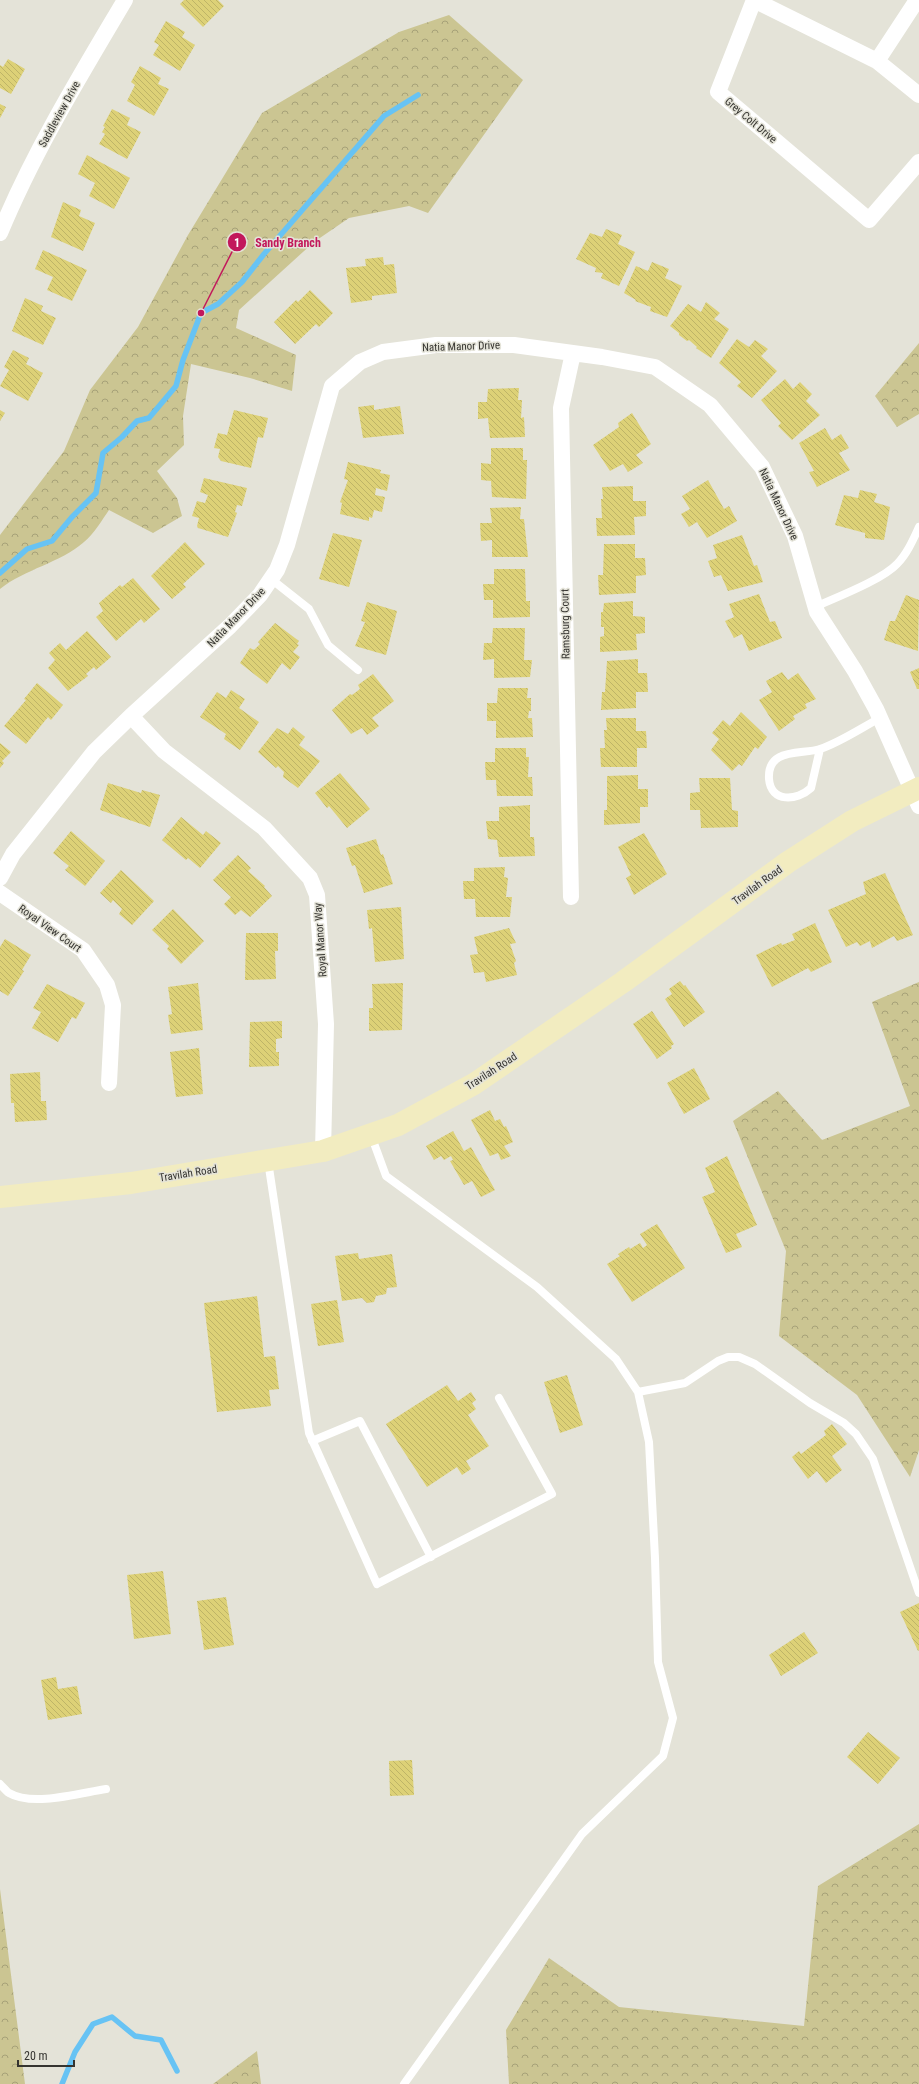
<svg xmlns="http://www.w3.org/2000/svg" width="919" height="2084" viewBox="0 0 919 2084" font-family="'Roboto Condensed',sans-serif">
<defs>
<pattern id="forest-crowns" width="20" height="18" patternUnits="userSpaceOnUse"><rect width="20" height="18" fill="#cbc592"/><path d="M2 6a3 3 0 1 1 6 0M12 15a3 3 0 1 1 6 0" fill="none" stroke="#a6a178"/></pattern>
<pattern id="building-back-hatch" width="6" height="6" patternUnits="userSpaceOnUse"><rect width="6" height="6" fill="#ddd177"/><path d="M-1 5l2 2M0 0l6 6M5-1l2 2" fill="none" stroke="#beb467"/></pattern>
</defs>
<rect width="100%" height="100%" fill="#e4e3d8"/>
<!-- forest -->
<path fill="url(#forest-crowns)" d="M 449,15 L 523,80 L 428,213 L 409,206 L 349,218 L 314,242 L 239,310 L 236,328 L 296,355 L 292,391 L 250,378 L 191,364 L 183,416 L 184,445 L 157,471 L 177,498 L 182,516 L 153,533 L 109,510 C 102,520 94,534 84,542 C 60,563 25,569 0,589 L 0,535 L 64,451 L 90,390 L 138,327 L 188,235 L 262,113 L 399,32 Z
M 919,343 L 919,414 L 897,427 L 875,396 Z
M 919,982 L 919,1450 L 910,1477 L 857,1395 L 779,1336 L 786,1251 L 733,1121 L 778,1091 L 822,1140 L 910,1106 L 872,1002 Z
M 919,1824 L 919,2084 L 509,2084 L 506,2030 L 549,1958 L 619,2007 L 804,2026 L 818,1886 Z
M 0,1889 L 25,2084 L 0,2084 Z
M 257,2051 L 261,2084 L 213,2084 Z"/>
<g fill="none" stroke-linecap="round" stroke-linejoin="round">
<!-- stream -->
<path stroke="#67c3f4" stroke-width="5.5" d="M 0,573 L 27,549 L 52,541 L 72,517 L 96,493 L 103,453 L 122,437 L 137,421 L 149,418 L 176,386 L 183,360 L 201,313 L 218,304 L 242,282 L 264,254 L 384,116 L 418,95
M 62,2084 L 75,2052 L 93,2024 L 112,2017 L 135,2036 L 161,2040 L 177,2071"/>
</g>
<!-- building -->
<path fill="url(#building-back-hatch)" d="M 184,0 L 218,0 L 224,6 L 203,27 L 180,4 Z
M 166,21 L 185,32 L 182,37 L 195,45 L 180,71 L 153,55 L 159,45 L 154,42 Z
M 8,59 L 25,69 L 11,94 L 0,88 L 0,65 L 3,67 Z
M 140,66 L 161,78 L 158,84 L 169,89 L 154,116 L 127,101 L 135,85 L 131,82 Z
M 0,104 L 6,107 L 0,118 Z
M 112,109 L 130,118 L 127,125 L 141,132 L 127,159 L 99,144 L 105,134 L 102,132 L 105,127 L 103,126 Z
M 87,155 L 130,178 L 114,209 L 89,196 L 95,183 L 78,174 Z
M 63,202 L 81,210 L 79,216 L 95,223 L 83,251 L 51,237 Z
M 606,229 L 622,235 L 618,244 L 635,252 L 619,286 L 601,278 L 603,273 L 595,272 L 596,268 L 576,259 L 590,233 L 602,237 Z
M 43,250 L 87,270 L 72,301 L 47,290 L 53,277 L 35,269 Z
M 383,257 L 384,265 L 394,264 L 397,293 L 372,296 L 372,300 L 351,303 L 346,268 L 366,266 L 365,259 Z
M 652,262 L 669,269 L 665,278 L 682,286 L 667,317 L 650,311 L 651,307 L 635,301 L 636,300 L 624,293 L 636,266 L 648,271 Z
M 310,290 L 333,313 L 319,327 L 316,324 L 295,344 L 274,322 L 296,300 L 298,302 Z
M 25,298 L 43,306 L 41,311 L 56,318 L 43,345 L 12,331 Z
M 706,302 L 720,313 L 714,319 L 729,329 L 711,358 L 696,348 L 697,347 L 689,340 L 687,341 L 679,335 L 679,333 L 670,326 L 688,304 L 701,312 Z
M 737,339 L 749,347 L 755,340 L 768,349 L 761,356 L 777,371 L 752,398 L 737,386 L 741,382 L 719,363 Z
M 13,350 L 29,358 L 26,364 L 43,373 L 28,401 L 0,386 L 9,370 L 4,367 Z
M 785,379 L 793,389 L 800,382 L 812,394 L 806,401 L 820,415 L 792,440 L 778,426 L 781,423 L 761,400 Z
M 519,388 L 518,400 L 522,400 L 521,418 L 524,417 L 525,437 L 490,438 L 488,418 L 478,419 L 478,402 L 487,402 L 488,389 Z
M 374,405 L 374,410 L 400,406 L 404,434 L 363,438 L 358,407 Z
M 0,410 L 5,413 L 0,421 Z
M 234,410 L 268,418 L 263,438 L 258,437 L 251,468 L 221,461 L 218,457 L 220,449 L 214,448 L 218,433 L 227,435 Z
M 632,413 L 651,444 L 636,455 L 643,463 L 628,472 L 623,464 L 610,471 L 593,445 L 619,427 L 618,423 Z
M 825,428 L 832,440 L 841,434 L 849,448 L 839,453 L 850,470 L 817,487 L 809,472 L 814,471 L 799,443 Z
M 491,448 L 523,448 L 523,460 L 527,460 L 526,499 L 492,497 L 491,481 L 481,480 L 481,463 L 491,464 Z
M 348,462 L 381,470 L 380,473 L 390,475 L 387,491 L 376,488 L 375,495 L 385,497 L 382,512 L 374,510 L 372,518 L 369,517 L 369,521 L 340,514 L 342,503 L 340,502 L 348,480 L 344,479 Z
M 204,478 L 247,488 L 242,506 L 237,505 L 235,512 L 237,513 L 228,537 L 198,528 L 197,526 L 199,518 L 192,516 L 197,501 L 205,503 L 208,495 L 200,492 Z
M 708,480 L 724,509 L 729,506 L 737,521 L 707,538 L 697,522 L 689,527 L 681,514 L 690,509 L 682,496 Z
M 633,486 L 633,501 L 646,501 L 646,516 L 634,517 L 635,535 L 597,536 L 596,518 L 602,518 L 601,499 L 603,499 L 602,487 Z
M 860,490 L 877,494 L 874,502 L 890,507 L 884,540 L 865,538 L 865,533 L 835,525 L 844,495 L 858,498 Z
M 521,507 L 520,519 L 524,519 L 528,557 L 492,557 L 492,540 L 481,541 L 480,523 L 492,523 L 490,508 Z
M 333,533 L 362,540 L 349,587 L 319,579 Z
M 742,535 L 754,566 L 757,565 L 763,582 L 728,591 L 721,575 L 714,577 L 708,561 L 717,558 L 713,545 Z
M 185,542 L 205,564 L 183,584 L 186,587 L 172,599 L 151,576 Z
M 604,544 L 635,544 L 635,558 L 645,558 L 646,575 L 636,576 L 636,593 L 599,595 L 598,575 L 603,575 Z
M 494,569 L 525,569 L 526,601 L 530,601 L 530,617 L 493,618 L 493,600 L 484,600 L 483,584 L 494,584 Z
M 133,578 L 160,609 L 144,623 L 141,619 L 116,641 L 96,617 L 103,611 L 99,603 L 120,585 L 122,587 Z
M 759,594 L 770,622 L 775,621 L 782,638 L 749,651 L 742,634 L 734,638 L 725,621 L 734,617 L 729,604 Z
M 906,595 L 919,600 L 918,651 L 884,640 L 890,621 L 895,621 Z
M 633,601 L 633,616 L 645,617 L 645,633 L 636,634 L 637,650 L 600,652 L 600,637 L 604,636 L 604,627 L 601,627 L 601,612 L 603,612 L 604,603 Z
M 367,602 L 397,611 L 386,655 L 355,646 L 365,622 L 361,621 Z
M 275,623 L 299,641 L 297,644 L 299,645 L 293,652 L 300,657 L 290,670 L 282,663 L 267,684 L 240,663 L 250,648 L 254,650 L 260,644 L 258,642 Z
M 493,628 L 525,628 L 524,660 L 532,660 L 530,677 L 494,678 L 494,659 L 483,660 L 484,643 L 492,643 Z
M 87,631 L 111,657 L 96,670 L 94,667 L 86,674 L 88,676 L 68,691 L 48,668 L 55,660 L 49,653 L 60,643 L 66,650 Z
M 638,659 L 638,673 L 647,673 L 648,692 L 636,692 L 636,708 L 601,710 L 602,692 L 605,692 L 607,661 Z
M 919,668 L 919,689 L 917,689 L 910,672 Z
M 782,672 L 788,680 L 798,673 L 816,699 L 805,704 L 807,708 L 793,716 L 795,719 L 779,731 L 759,700 L 772,692 L 766,681 Z
M 373,674 L 394,701 L 372,718 L 379,726 L 367,735 L 362,728 L 351,734 L 332,710 L 350,694 L 352,695 L 360,689 L 358,685 Z
M 37,683 L 63,705 L 51,720 L 48,717 L 26,744 L 4,726 L 26,700 L 24,699 Z
M 498,688 L 528,688 L 527,698 L 531,698 L 531,711 L 529,711 L 528,718 L 532,718 L 533,737 L 496,738 L 496,721 L 487,721 L 487,703 L 497,703 Z
M 231,690 L 245,699 L 239,708 L 259,722 L 240,750 L 224,739 L 226,734 L 200,717 L 217,692 L 226,698 Z
M 741,712 L 767,737 L 758,749 L 755,747 L 742,766 L 739,764 L 732,771 L 711,750 L 719,739 L 712,733 L 723,720 L 730,726 Z
M 606,718 L 636,718 L 636,731 L 646,731 L 647,748 L 637,748 L 637,767 L 601,767 L 600,748 L 605,748 L 604,730 L 607,730 Z
M 293,727 L 305,737 L 299,745 L 320,761 L 298,788 L 283,777 L 284,772 L 278,766 L 276,768 L 258,752 L 277,728 L 288,734 Z
M 0,743 L 11,752 L 2,761 L 4,763 L 0,768 Z
M 495,748 L 526,748 L 526,757 L 529,757 L 528,777 L 532,777 L 533,796 L 497,796 L 496,780 L 486,780 L 485,762 L 495,762 Z
M 340,773 L 370,809 L 347,828 L 329,806 L 327,808 L 315,793 Z
M 638,775 L 638,789 L 648,789 L 648,807 L 640,807 L 640,823 L 604,825 L 604,810 L 607,810 L 607,776 Z
M 699,778 L 730,778 L 732,810 L 738,811 L 738,827 L 701,828 L 700,810 L 690,810 L 690,793 L 700,792 Z
M 108,783 L 141,793 L 142,790 L 160,795 L 150,827 L 100,810 Z
M 530,805 L 530,837 L 534,837 L 535,856 L 499,857 L 497,840 L 488,839 L 486,821 L 499,821 L 499,807 Z
M 181,817 L 203,835 L 206,831 L 221,843 L 200,868 L 188,858 L 186,860 L 162,840 Z
M 71,831 L 105,861 L 85,886 L 65,870 L 69,866 L 53,853 Z
M 644,833 L 667,874 L 634,895 L 626,878 L 631,875 L 618,847 Z
M 376,839 L 381,855 L 383,854 L 393,884 L 364,893 L 355,865 L 352,866 L 346,848 Z
M 238,855 L 251,868 L 248,871 L 265,886 L 264,887 L 272,896 L 250,917 L 241,910 L 235,915 L 224,904 L 231,897 L 213,880 Z
M 505,867 L 504,877 L 508,878 L 506,897 L 512,897 L 510,917 L 476,917 L 475,899 L 464,899 L 463,881 L 474,881 L 474,868 Z
M 121,870 L 154,901 L 132,925 L 119,914 L 122,909 L 113,900 L 111,903 L 100,893 Z
M 885,873 L 913,935 L 897,941 L 894,936 L 872,948 L 870,941 L 860,946 L 857,942 L 846,947 L 828,910 L 866,894 L 863,882 Z
M 401,907 L 404,959 L 375,962 L 372,928 L 369,929 L 367,910 Z
M 173,909 L 204,941 L 181,964 L 167,949 L 169,946 L 152,930 Z
M 815,923 L 832,962 L 811,972 L 808,968 L 772,987 L 756,955 L 781,943 L 782,945 L 795,940 L 792,934 Z
M 509,928 L 516,943 L 510,944 L 516,961 L 514,963 L 517,975 L 486,982 L 484,972 L 474,973 L 470,955 L 478,954 L 474,937 Z
M 246,933 L 278,933 L 278,951 L 275,951 L 276,979 L 245,980 Z
M 5,939 L 31,955 L 22,970 L 24,971 L 8,996 L 0,991 L 0,947 Z
M 680,981 L 684,986 L 685,985 L 705,1012 L 684,1027 L 665,999 L 672,994 L 669,989 Z
M 198,983 L 203,1030 L 171,1034 L 168,1015 L 172,1014 L 168,987 Z
M 403,983 L 402,1030 L 369,1031 L 369,1008 L 373,1008 L 372,984 Z
M 47,984 L 85,1003 L 76,1019 L 72,1017 L 58,1042 L 32,1028 L 41,1012 L 33,1008 Z
M 652,1011 L 674,1044 L 671,1046 L 672,1048 L 657,1059 L 633,1024 Z
M 282,1021 L 282,1038 L 276,1039 L 276,1052 L 279,1052 L 279,1066 L 249,1067 L 250,1022 Z
M 199,1048 L 203,1094 L 176,1097 L 170,1052 Z
M 694,1068 L 710,1099 L 684,1114 L 667,1083 Z
M 40,1072 L 41,1101 L 46,1101 L 47,1120 L 15,1122 L 14,1103 L 11,1103 L 10,1074 Z
M 490,1110 L 495,1121 L 500,1119 L 504,1127 L 506,1126 L 513,1142 L 504,1146 L 511,1156 L 501,1160 L 498,1153 L 490,1156 L 471,1120 Z
M 453,1131 L 464,1151 L 471,1147 L 495,1190 L 481,1197 L 472,1181 L 464,1185 L 450,1161 L 453,1160 L 451,1156 L 444,1160 L 441,1156 L 434,1160 L 426,1146 Z
M 727,1156 L 757,1225 L 736,1234 L 742,1247 L 726,1253 L 702,1197 L 715,1192 L 705,1168 Z
M 657,1224 L 685,1268 L 632,1302 L 607,1264 L 620,1256 L 618,1254 L 629,1247 L 630,1249 L 640,1243 L 643,1248 L 647,1245 L 640,1234 Z
M 358,1253 L 359,1259 L 392,1254 L 397,1287 L 387,1288 L 386,1294 L 376,1296 L 374,1302 L 367,1303 L 362,1298 L 342,1301 L 335,1256 Z
M 257,1296 L 264,1357 L 275,1356 L 279,1389 L 269,1390 L 271,1406 L 217,1412 L 204,1303 Z
M 337,1300 L 344,1342 L 318,1346 L 311,1304 Z
M 567,1375 L 583,1425 L 560,1433 L 544,1382 Z
M 447,1385 L 458,1401 L 471,1392 L 476,1400 L 472,1403 L 476,1409 L 468,1415 L 489,1446 L 466,1461 L 471,1469 L 462,1475 L 457,1467 L 427,1487 L 386,1424 Z
M 832,1424 L 847,1444 L 832,1456 L 842,1470 L 826,1483 L 817,1471 L 808,1479 L 792,1457 L 799,1451 L 801,1454 L 826,1435 L 824,1431 Z
M 163,1571 L 171,1634 L 134,1639 L 127,1575 Z
M 226,1597 L 234,1645 L 204,1650 L 197,1601 Z
M 919,1603 L 919,1650 L 918,1651 L 900,1612 Z
M 804,1632 L 818,1653 L 781,1676 L 769,1655 Z
M 56,1677 L 58,1689 L 77,1686 L 82,1714 L 48,1720 L 41,1680 Z
M 868,1732 L 900,1758 L 878,1784 L 847,1757 Z
M 412,1760 L 414,1795 L 390,1796 L 389,1761 Z"/>
<g fill="none" stroke-linecap="round" stroke-linejoin="round">
<!-- service -->
<path stroke="#fff" stroke-width="8" d="M 271,579 L 309,609 L 328,645 L 358,670
M 815,607 C 837,597 882,580 897,564 C 907,554 913,540 919,527
M 820,749 L 811,788 C 797,801 771,803 769,779 C 767,747 802,755 820,749 C 839,743 863,727 880,718
M 371,1135 L 386,1176 L 537,1287 L 616,1359 L 638,1392 L 649,1442 L 655,1558 L 658,1662 L 673,1718 L 663,1756 L 582,1834 L 404,2084
M 268,1161 L 309,1433 L 377,1584 L 552,1494 L 499,1398
M 638,1392 L 685,1383 L 718,1361 L 728,1357 L 739,1357 L 755,1364 L 810,1403 L 844,1423 L 856,1434 L 873,1459 L 919,1593
M 312,1441 L 360,1421 L 431,1557
M 0,1784 C 3,1787 6,1791 9,1793 C 33,1807 80,1793 106,1789"/>
<!-- minor -->
<path stroke="#fff" stroke-width="16" d="M 877,61 L 917,0
M 919,95 L 877,61 L 754,0 L 718,92 L 869,220 L 919,162
M 0,233 C 34,151 80,76 125,0
M 131,716 L 164,751 L 264,828 L 310,878 L 317,895 L 326,1024 L 323,1151
M 0,878 L 13,854 L 94,752 L 131,716 L 230,626 L 260,595 L 277,570 L 287,545 L 332,386 L 360,362 L 383,352 L 436,345 L 514,345 L 602,357 L 655,367 L 710,405 L 762,467 L 795,536 L 817,612 L 855,671 L 876,709 L 919,806
M 0,893 L 83,950 L 107,985 L 113,1005 L 109,1083
M 571,897 L 561,408 L 573,353"/>
<!-- secondary -->
<path stroke="#f2ecc0" stroke-width="22" d="M 0,1197 L 131,1183 L 323,1151 L 398,1125 L 474,1084 L 623,982 L 788,862 L 852,821 L 919,788"/>
</g>
<g text-anchor="middle" stroke-width="3" stroke-linejoin="round" paint-order="stroke">
<!-- street labels -->
<g font-size="11" fill="#353430" stroke="#e4e3d8">
<text transform="translate(59 114) rotate(-61)" y="4">Saddleview Drive</text>
<text transform="translate(751 120) rotate(40)" y="4">Grey Colt Drive</text>
<text transform="translate(461 346) rotate(-2)" y="4">Natia Manor Drive</text>
<text transform="translate(779 504) rotate(65)" y="4">Natia Manor Drive</text>
<text transform="translate(236 617) rotate(-46)" y="4">Natia Manor Drive</text>
<text transform="translate(565 624) rotate(-91)" y="4">Ramsburg Court</text>
<text transform="translate(757 885) rotate(-36)" y="4">Travilah Road</text>
<text transform="translate(50 928) rotate(35)" y="4">Royal View Court</text>
<text transform="translate(320 940) rotate(-94)" y="4">Royal Manor Way</text>
<text transform="translate(491 1071) rotate(-33)" y="4">Travilah Road</text>
<text transform="translate(188 1173) rotate(-9)" y="4">Travilah Road</text>
</g>
</g>
<!-- callouts -->
<path fill="none" stroke="#c2185b" stroke-width="1.5" d="M201 313L237 242"/>
<g fill="#c2185b" stroke="#e4e3d8" stroke-width="1.5">
<circle cx="201" cy="313" r="4"/>
<circle cx="237" cy="242" r="10"/>
</g>
<g font-size="12" text-anchor="middle" font-weight="bold" fill="#fff">
<text x="237" y="247">1</text>
</g>
<g font-size="12" text-anchor="middle" font-weight="bold" fill="#c2185b" stroke="#e4e3d8" stroke-width="3" stroke-linejoin="round" paint-order="stroke">
<text x="288" y="247">Sandy Branch</text>
</g>
<!-- scale -->
<path d="M18 2060v6h56v-6" fill="none" stroke="#353430" stroke-width="2"/>
<text x="24" y="2060" font-size="12" fill="#353430" stroke="#e4e3d8" stroke-width="3" paint-order="stroke">20 m</text>
</svg>
